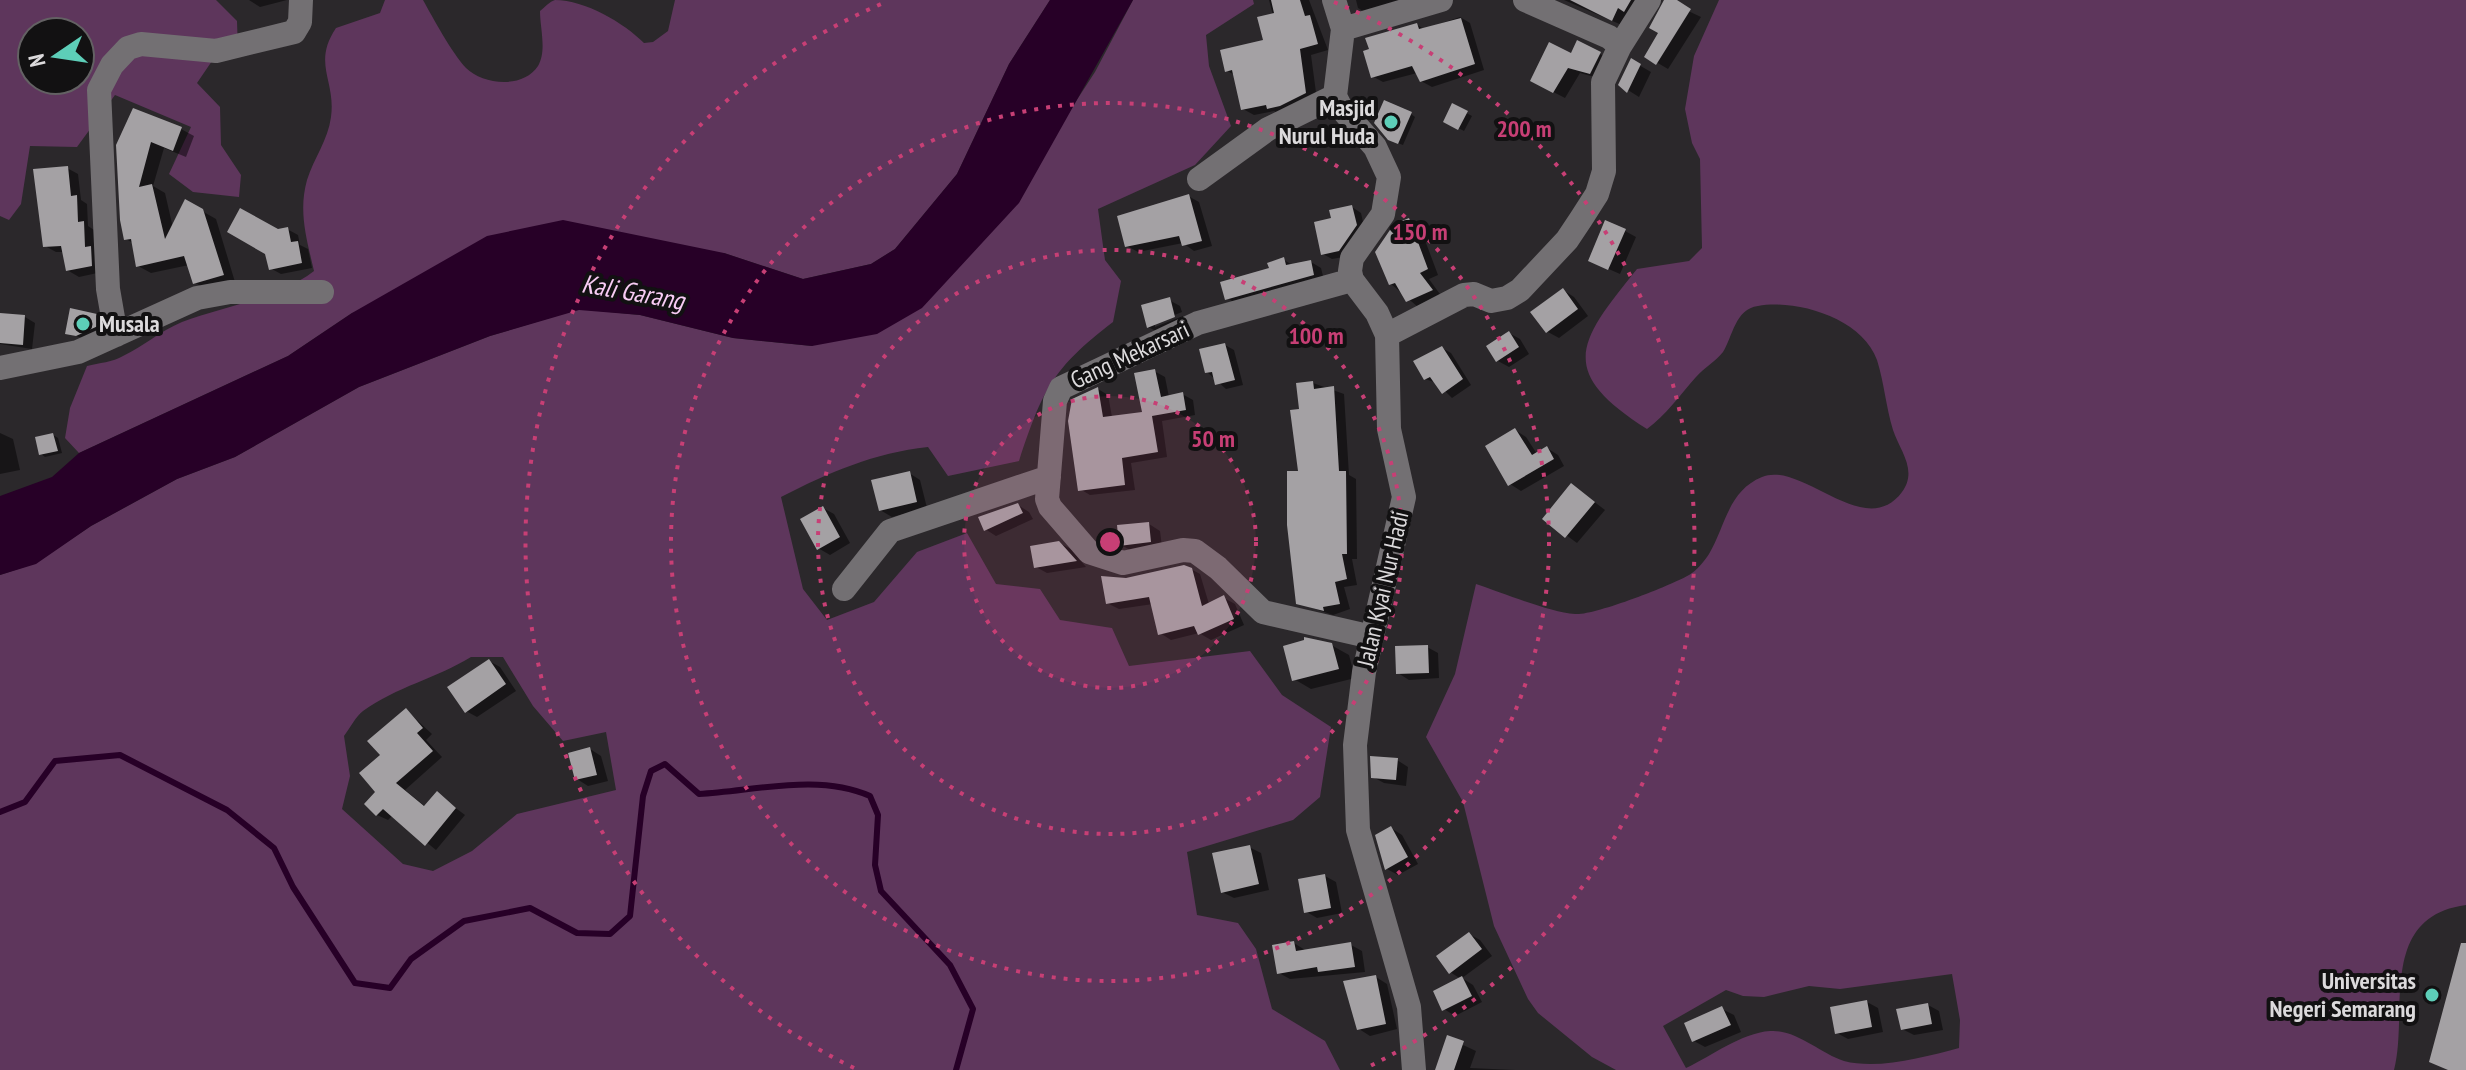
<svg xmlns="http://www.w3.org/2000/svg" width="2466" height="1070" viewBox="0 0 2466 1070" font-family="'PT Sans Narrow',sans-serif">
<rect width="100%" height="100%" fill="#2b282b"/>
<!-- green -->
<path fill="#5e365c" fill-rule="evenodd" d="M 0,0 L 216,0 L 237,21 L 238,52 L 212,61 L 197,83 L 220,107 L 221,145 L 241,175 L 239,197 L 193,192 L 169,174 L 191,127 L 115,95 L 77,147 L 30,146 L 21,204 L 9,220 L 0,216 ZM 32,32 L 80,32 L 80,80 L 32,80 Z
M 385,0 L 423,0 C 433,18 452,53 466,68 C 483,85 523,89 538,66 C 547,51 540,28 540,11 C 544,8 550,1 555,0 C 585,0 624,23 644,43 L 653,42 L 668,31 L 675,0 L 1050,0 L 1009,64 L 957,174 L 895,249 L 871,264 L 803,279 L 724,253 L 352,313 L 288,356 L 79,453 L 65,438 L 70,408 L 87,366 C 99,363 113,362 123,356 C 144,346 160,331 182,322 C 226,305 276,300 314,271 C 307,240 298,212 307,180 C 314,158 328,140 331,117 C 336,80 312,64 336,28 L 380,13 Z
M 1133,0 L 1253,0 L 1254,4 L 1206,35 L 1209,66 L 1231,126 L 1195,165 L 1098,209 L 1105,260 L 1121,281 L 1113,322 C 1052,369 1043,389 1019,461 L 948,476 L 928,447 C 874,453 830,472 781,497 L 803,589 L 827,620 L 874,602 L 917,552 L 967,533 L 996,584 L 1040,589 L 1060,620 L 1112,628 L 1129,666 L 1250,651 L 1282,695 L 1331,727 L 1320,797 L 1293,820 L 1187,852 L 1197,915 L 1238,923 L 1256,949 L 1272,1009 L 1325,1041 L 1340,1070 L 0,1070 L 0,575 L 36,563 L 91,526 L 177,479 L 235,457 L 359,387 L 490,336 L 579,309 L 640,315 L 733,338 L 812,346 L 1054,135 L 1095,72 ZM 471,657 L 503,657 L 533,706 L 563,741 L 606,732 L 616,790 L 517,814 L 472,851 L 433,871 L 403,864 L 342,809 L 350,776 L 344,736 C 350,728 356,716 363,711 C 396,687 437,678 471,657 Z
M 1719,0 L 2466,0 L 2466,905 C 2377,917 2409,1013 2394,1070 L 1616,1070 L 1592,1057 L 1538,1013 L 1528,999 L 1494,926 L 1463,802 L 1426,737 L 1455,674 L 1476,584 C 1503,593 1549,612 1575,614 C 1593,616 1670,586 1689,575 C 1696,571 1704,562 1709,554 C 1726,525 1728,491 1762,477 C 1801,460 1865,542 1902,492 C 1918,470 1900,451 1893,430 C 1886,407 1884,382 1877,360 C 1862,318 1796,299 1758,306 C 1735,309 1733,336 1723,352 C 1716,361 1704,368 1696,377 C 1680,395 1666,415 1647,429 C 1556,371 1578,342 1637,269 L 1689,261 L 1702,248 L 1700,159 L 1692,143 L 1685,109 L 1694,56 ZM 1952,974 L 1960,1020 L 1959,1048 C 1925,1057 1878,1070 1844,1061 C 1820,1053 1796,1029 1770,1031 C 1741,1033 1712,1056 1686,1068 L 1663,1026 L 1726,990 L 1743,996 L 1764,997 L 1809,986 L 1840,989 Z"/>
<!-- water -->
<path fill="#270027" d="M 1050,0 L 1133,0 L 1019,203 L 922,308 L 877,334 L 812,346 L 733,338 L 640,315 L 579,310 L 490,336 L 359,387 L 235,457 L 177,479 L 91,526 L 36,564 L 0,575 L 0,496 L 52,477 L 79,453 L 288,356 L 352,313 L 487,236 L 563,220 L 724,253 L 803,279 L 871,264 L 895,249 L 957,174 L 1009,64 Z"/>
<!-- shadow -->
<path fill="#0007" d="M 287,0 L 260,7 L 249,0 Z
M 1269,0 L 1309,0 L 1328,50 L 1311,55 L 1317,100 L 1280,114 L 1274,111 L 1254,115 L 1243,109 L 1236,76 L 1226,70 L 1265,41 L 1273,15 Z
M 1356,0 L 1417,0 L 1369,15 L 1358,8 Z
M 1564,0 L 1649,0 L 1624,26 Z
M 1665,0 L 1701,17 L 1668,69 L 1646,56 L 1661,33 Z
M 1460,17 L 1470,23 L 1484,70 L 1432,87 L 1421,81 L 1417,73 L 1383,82 L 1372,76 L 1417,25 L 1424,29 Z
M 1600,54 L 1611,60 L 1602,79 L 1580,73 L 1565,98 L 1532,81 L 1572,56 Z
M 1632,61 L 1651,72 L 1639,97 L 1620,85 Z
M 1453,106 L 1472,116 L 1464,131 L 1445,121 Z
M 1411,114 L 1415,117 L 1403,145 L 1395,142 Z
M 181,129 L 194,136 L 186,157 L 164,148 L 153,186 L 165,193 L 173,228 L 186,202 L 216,219 L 235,282 L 207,290 L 194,282 L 189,265 L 151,273 L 138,266 L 133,243 L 126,239 L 118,145 Z
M 67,168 L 78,174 L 81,200 L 87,204 L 88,226 L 94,230 L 102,272 L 79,277 L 67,270 L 64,252 L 56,252 L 45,246 Z
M 1188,196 L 1199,202 L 1212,246 L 1194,251 L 1183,243 L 1138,252 L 1127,246 Z
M 1352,207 L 1361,213 L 1365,231 L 1349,256 L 1332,259 L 1323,254 L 1333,220 Z
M 1409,220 L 1420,227 L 1438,275 L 1429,279 L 1442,297 L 1418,307 L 1391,284 Z
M 287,229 L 298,235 L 300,245 L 308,249 L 312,268 L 281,274 L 270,268 L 278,231 Z
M 1625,231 L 1636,237 L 1620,274 L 1602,266 Z
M 1284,260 L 1294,266 L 1311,262 L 1321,268 L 1324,280 L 1237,304 L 1227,298 Z
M 1563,290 L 1574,297 L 1588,316 L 1559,338 L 1548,332 Z
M 1169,300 L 1180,306 L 1182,312 L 1155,323 L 1155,327 L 1183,316 L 1185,324 L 1160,333 L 1148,327 Z
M 0,315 L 25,317 L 35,323 L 32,349 L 0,344 Z
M 96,315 L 102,318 L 102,329 L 82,338 L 67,333 Z
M 1509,333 L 1520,339 L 1529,354 L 1509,367 L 1498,361 Z
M 1225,345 L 1234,350 L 1243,385 L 1226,389 L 1207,372 Z
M 1442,348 L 1451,353 L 1471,385 L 1452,398 L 1437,383 L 1425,379 Z
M 1154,371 L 1165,377 L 1169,397 L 1182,394 L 1193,400 L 1195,415 L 1162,421 L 1167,457 L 1131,463 L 1135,490 L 1090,495 L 1080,489 L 1098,389 L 1108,395 L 1112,417 L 1144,413 Z
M 1313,383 L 1344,394 L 1349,475 L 1356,479 L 1357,559 L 1352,559 L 1357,585 L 1344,587 L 1350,609 L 1333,615 L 1298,603 L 1302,411 Z
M 1515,430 L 1526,437 L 1537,454 L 1547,448 L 1558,455 L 1564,466 L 1521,491 L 1510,484 Z
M 0,433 L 13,439 L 20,470 L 0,474 Z
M 53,435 L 58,438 L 62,453 L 45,457 L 41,454 Z
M 909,473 L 920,480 L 927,508 L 892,517 L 880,510 Z
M 1572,485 L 1605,510 L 1577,543 L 1544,519 Z
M 1018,505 L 1029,512 L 1033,519 L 996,536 L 985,529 Z
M 823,508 L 834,514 L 850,543 L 830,555 L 818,548 Z
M 1149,524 L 1160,531 L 1162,547 L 1132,551 L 1121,545 Z
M 1059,543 L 1071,549 L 1086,567 L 1047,573 L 1036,567 Z
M 1189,568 L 1200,574 L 1209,604 L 1224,598 L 1235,604 L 1244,625 L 1211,640 L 1199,633 L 1171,640 L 1160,633 L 1153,604 L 1119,609 L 1107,603 Z
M 1331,645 L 1349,655 L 1355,678 L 1311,689 L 1294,679 Z
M 1427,647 L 1438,653 L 1439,678 L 1409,680 L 1398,673 Z
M 489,661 L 500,667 L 516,691 L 477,717 L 466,711 Z
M 406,710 L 432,734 L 426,740 L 442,757 L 405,790 L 426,807 L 437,794 L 465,815 L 436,850 L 393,815 L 388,820 L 377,815 L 383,756 Z
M 590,749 L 601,756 L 608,781 L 588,786 L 577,779 Z
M 1397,760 L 1408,767 L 1406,786 L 1384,783 L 1373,777 Z
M 1391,828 L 1402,835 L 1418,864 L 1398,875 L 1387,869 Z
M 1249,847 L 1261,853 L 1269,890 L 1234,898 L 1222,892 Z
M 1325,876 L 1336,882 L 1342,913 L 1317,918 L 1305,911 Z
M 1469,934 L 1480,940 L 1492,956 L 1462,978 L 1473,985 L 1482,1002 L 1455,1016 L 1444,1009 L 1461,979 L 1450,972 Z
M 1294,943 L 1305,950 L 1351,945 L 1362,951 L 1365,972 L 1290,979 L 1279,973 Z
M 1376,977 L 1387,984 L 1397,1029 L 1370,1036 L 1359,1029 Z
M 1867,1002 L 1878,1008 L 1883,1032 L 1848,1039 L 1837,1033 Z
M 1928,1005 L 1939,1011 L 1943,1030 L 1914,1035 L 1902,1029 Z
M 1722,1009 L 1734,1015 L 1741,1032 L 1705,1047 L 1694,1041 Z
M 1448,1038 L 1476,1051 L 1470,1068 L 1515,1070 L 1437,1070 Z"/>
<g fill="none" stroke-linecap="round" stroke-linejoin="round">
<!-- stream -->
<path stroke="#270027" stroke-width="6" d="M 0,812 L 25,802 L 55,761 L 120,755 L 227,810 L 274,848 L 293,887 L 355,983 L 390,988 L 411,959 L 464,921 L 530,908 L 577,933 L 610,934 L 630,916 L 643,796 L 651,771 L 665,764 L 699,794 C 755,791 818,773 870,796 L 878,815 L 875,865 L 881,891 L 950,965 L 973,1009 L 956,1070"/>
</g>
<!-- building -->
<path fill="#a4a1a4" d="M 1271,0 L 1300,0 L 1305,16 L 1310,15 L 1318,44 L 1300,49 L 1306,93 L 1280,106 L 1267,109 L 1266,105 L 1241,110 L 1232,70 L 1225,72 L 1220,50 L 1263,40 L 1257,17 L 1274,13 Z
M 1570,0 L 1631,0 L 1624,12 L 1618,8 L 1612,21 Z
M 1664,0 L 1677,0 L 1691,9 L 1656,65 L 1644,57 L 1658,33 L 1649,28 Z
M 1461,18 L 1475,64 L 1420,82 L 1412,66 L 1371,78 L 1363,51 L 1369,49 L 1365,38 L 1417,23 L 1419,29 Z
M 1577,40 L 1601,52 L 1590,74 L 1568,68 L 1553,93 L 1530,81 L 1549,42 L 1571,53 Z
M 1631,58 L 1641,64 L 1627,93 L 1618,85 Z
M 1384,100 L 1412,112 L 1398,144 L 1388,140 L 1374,123 Z
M 1452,103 L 1468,111 L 1458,130 L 1443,122 Z
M 133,108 L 182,127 L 173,151 L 151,142 L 139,187 L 152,184 L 165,239 L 185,199 L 203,209 L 224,275 L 193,284 L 184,256 L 136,267 L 131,239 L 124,240 L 120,220 L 116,145 Z
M 68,166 L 71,196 L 77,195 L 78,222 L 84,221 L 85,247 L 91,246 L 92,266 L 66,271 L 61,246 L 43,247 L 33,169 Z
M 1189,194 L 1202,241 L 1182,246 L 1179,236 L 1125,247 L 1117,216 Z
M 1352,205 L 1357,225 L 1339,251 L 1321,255 L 1314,222 L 1331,218 L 1329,210 Z
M 240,208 L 278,229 L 288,227 L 291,242 L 298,241 L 302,263 L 269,270 L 265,254 L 227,232 Z
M 1409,218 L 1428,269 L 1420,273 L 1433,290 L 1406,302 L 1395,283 L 1389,285 L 1375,252 L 1394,224 Z
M 1605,220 L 1626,229 L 1608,270 L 1588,261 Z
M 1284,257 L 1286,265 L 1311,260 L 1314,275 L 1225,300 L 1220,282 L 1269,268 L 1267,263 Z
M 1563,288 L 1578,309 L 1546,333 L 1530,312 Z
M 1170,297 L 1175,317 L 1147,328 L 1141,305 Z
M 70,308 L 97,314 L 98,326 L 76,336 L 65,334 Z
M 0,313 L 25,315 L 23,345 L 0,343 Z
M 1509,331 L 1519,347 L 1496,362 L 1486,346 Z
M 1225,343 L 1235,380 L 1215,385 L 1212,372 L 1205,373 L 1199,349 Z
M 1442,346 L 1463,379 L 1442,394 L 1430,377 L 1424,380 L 1413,361 Z
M 1155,369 L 1161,397 L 1183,392 L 1186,410 L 1152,416 L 1158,452 L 1122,458 L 1125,485 L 1078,491 L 1068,421 L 1072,399 L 1098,387 L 1103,417 L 1142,412 L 1134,373 Z
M 1313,381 L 1314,389 L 1334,386 L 1339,471 L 1346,471 L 1347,554 L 1342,554 L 1347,579 L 1335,582 L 1340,604 L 1323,607 L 1324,611 L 1296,604 L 1287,525 L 1287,471 L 1298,471 L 1290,410 L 1299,409 L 1296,383 Z
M 1515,428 L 1532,455 L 1547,446 L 1554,459 L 1508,486 L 1485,446 Z
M 53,433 L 58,451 L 39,455 L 35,437 Z
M 910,471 L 917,502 L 879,511 L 871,480 Z
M 1571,483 L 1595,502 L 1565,538 L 1542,519 Z
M 1018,503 L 1023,513 L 984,531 L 978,517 Z
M 823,506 L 840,537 L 817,550 L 800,519 Z
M 1149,522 L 1151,542 L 1119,546 L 1117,525 Z
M 1059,541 L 1077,561 L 1034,568 L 1030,546 Z
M 1184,565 L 1192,568 L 1202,606 L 1224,595 L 1234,619 L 1198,635 L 1194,626 L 1158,635 L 1149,597 L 1106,604 L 1101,576 L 1126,578 Z
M 1304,637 L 1332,643 L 1339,669 L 1292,681 L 1283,646 L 1304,640 Z
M 1428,645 L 1429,673 L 1396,674 L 1395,646 Z
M 489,659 L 506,684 L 465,713 L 447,687 Z
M 406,708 L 423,728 L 417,733 L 433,751 L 396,783 L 424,806 L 437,791 L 456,808 L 425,846 L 383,809 L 376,816 L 364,804 L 375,792 L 359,773 L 380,755 L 367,741 Z
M 590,747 L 597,775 L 575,780 L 568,753 Z
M 1370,756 L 1398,758 L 1396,780 L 1371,778 Z
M 1391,826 L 1408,857 L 1385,870 L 1375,835 Z
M 1250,845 L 1259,884 L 1221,893 L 1212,853 Z
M 1325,874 L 1331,908 L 1304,913 L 1298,879 Z
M 1469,932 L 1482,949 L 1449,974 L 1436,956 Z
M 1294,941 L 1296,951 L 1351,942 L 1355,967 L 1318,972 L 1317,967 L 1277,974 L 1272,945 Z
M 2461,943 L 2466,943 L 2466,1070 L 2448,1070 L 2429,1062 Z
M 1376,975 L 1386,1024 L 1357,1030 L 1343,981 Z
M 1462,976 L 1472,996 L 1442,1011 L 1433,991 Z
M 1867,1000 L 1872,1027 L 1835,1034 L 1830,1007 Z
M 1928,1003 L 1932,1024 L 1901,1030 L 1896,1009 Z
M 1722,1006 L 1731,1025 L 1692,1042 L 1684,1023 Z
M 1447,1035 L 1464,1041 L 1454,1070 L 1435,1070 Z"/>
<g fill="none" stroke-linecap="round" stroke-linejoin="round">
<!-- minor -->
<path stroke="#737073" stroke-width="24" d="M 1334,0 L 1343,29 L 1335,96 L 1341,108 L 1375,147 L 1389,177 L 1383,214 L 1352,258 L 1350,271 L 1352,280 L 1377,313 L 1387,335 L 1389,429 L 1404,497 L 1364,672 L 1355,745 L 1358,830 L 1409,1007 L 1414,1070
M 1343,29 L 1441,0
M 1620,46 L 1649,0
M 1199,179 L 1268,129 L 1335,96
M 1352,280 L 1198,323 L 1061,388 L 1055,401 L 1047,499 L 1050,507 L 1089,552 L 1123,563 L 1183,550 L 1195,551 L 1218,568 L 1263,612 L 1372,637
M 116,335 L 108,289 L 99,90 L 112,65 L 128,48 L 141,44 L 216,51 L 294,32 L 300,22 L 301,0
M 1387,335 L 1464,295 L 1474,294 L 1491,301 L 1507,298 L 1520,290 L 1567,240 L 1581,219 L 1597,194 L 1604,171 L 1603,82 L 1620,46 L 1609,37 L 1525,0
M 0,368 L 78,352 L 197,298 L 230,292 L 322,292
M 844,589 L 890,531 L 1049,477"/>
</g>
<!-- distance rings -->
<circle cx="1110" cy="542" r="146" fill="#c73f75" fill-opacity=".12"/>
<g fill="none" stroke="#c73f75" stroke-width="4" stroke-dasharray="4 8">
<circle cx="1110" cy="542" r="146"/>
<circle cx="1110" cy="542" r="292"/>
<circle cx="1110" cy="542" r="439"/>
<path d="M854 1068A585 585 0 0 1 886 2M1334 2A585 585 0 0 1 1366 1068"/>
</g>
<!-- markers -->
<g fill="#5dceb8" stroke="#121112" stroke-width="3">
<circle cx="1391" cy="122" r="8"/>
<circle cx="83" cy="324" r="8"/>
<circle cx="2432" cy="995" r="8"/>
</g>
<g text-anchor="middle" stroke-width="8" stroke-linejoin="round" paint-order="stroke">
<!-- poi labels -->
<g font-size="24" font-weight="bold" fill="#dcdadc" stroke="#121112" text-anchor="end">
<text x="1375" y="116">Masjid<tspan x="1375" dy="28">Nurul Huda</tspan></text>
<text x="99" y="332" text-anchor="start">Musala</text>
<text x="2416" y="989">Universitas<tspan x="2416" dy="28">Negeri Semarang</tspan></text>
</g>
<!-- street labels -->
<g font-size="24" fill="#dcdadc" stroke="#121112">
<text transform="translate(1130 355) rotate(-25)" y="8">Gang Mekarsari</text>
<text transform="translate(1383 589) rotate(-77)" y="8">Jalan Kyai Nur Hadi</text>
</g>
<!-- water labels -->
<g font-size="26" font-style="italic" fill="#f8ccf4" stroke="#121112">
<text transform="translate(633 292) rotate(10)" y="9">Kali Garang</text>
</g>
</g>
<circle cx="1110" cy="542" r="12" fill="#c73f75" stroke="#121112" stroke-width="4"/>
<g font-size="24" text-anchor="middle" font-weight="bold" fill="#c73f75" stroke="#121112" stroke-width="8" stroke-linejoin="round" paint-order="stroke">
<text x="1524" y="137">200 m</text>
<text x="1420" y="240">150 m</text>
<text x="1316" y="344">100 m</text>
<text x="1213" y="447">50 m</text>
</g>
<!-- north arrow -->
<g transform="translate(56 56) rotate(257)"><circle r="38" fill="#121112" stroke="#636163" stroke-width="2"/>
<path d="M0-6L14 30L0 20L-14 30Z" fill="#5dceb8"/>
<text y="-12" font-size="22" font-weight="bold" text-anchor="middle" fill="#dcdadc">N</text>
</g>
</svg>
